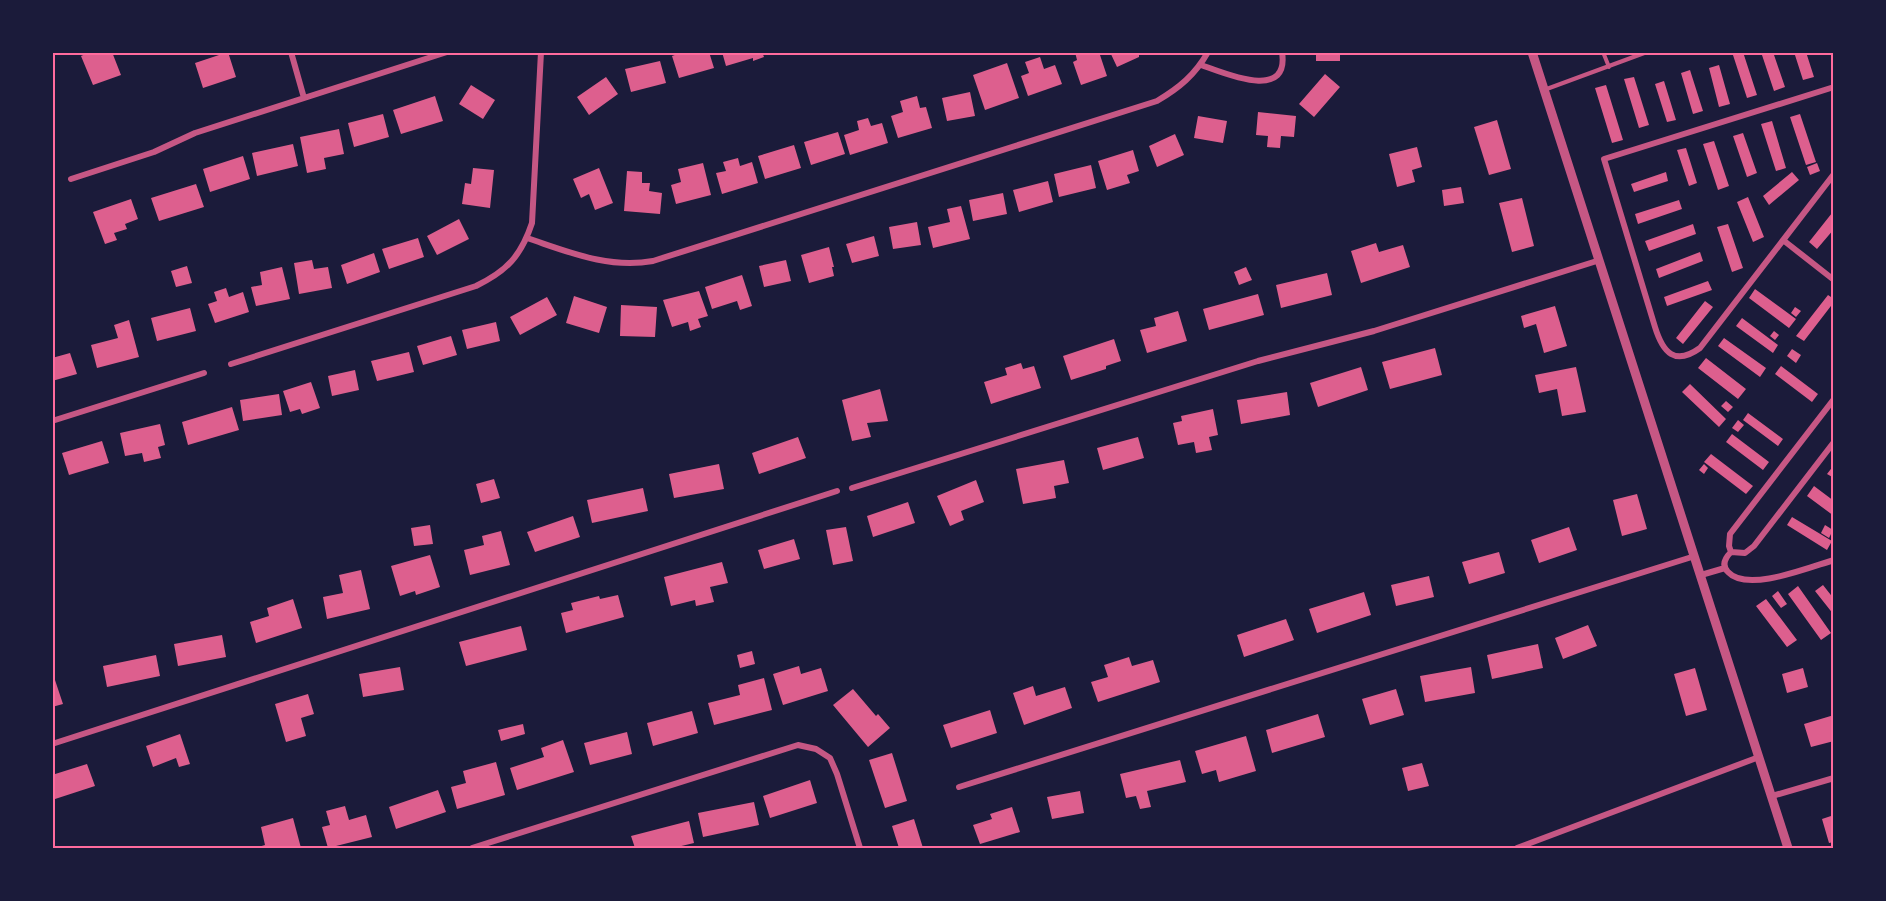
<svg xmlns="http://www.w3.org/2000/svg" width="1886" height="901" viewBox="0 0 1886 901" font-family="Poppins,sans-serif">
<rect width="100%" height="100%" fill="#1b1b3a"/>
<!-- building -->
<path fill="#dd5f8e" d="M 90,52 L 112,52 L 121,75 L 93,85 L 81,56 Z
M 228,52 L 236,77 L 203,88 L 195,63 Z
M 683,52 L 709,52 L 714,68 L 679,78 L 672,56 Z
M 722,52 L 762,52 L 764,57 L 753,61 L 753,58 L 726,66 Z
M 1075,52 L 1099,52 L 1107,76 L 1081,85 L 1073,62 L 1077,60 Z
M 1110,52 L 1145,52 L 1139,55 L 1139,57 L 1117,67 Z
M 1316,52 L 1340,52 L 1340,61 L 1316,61 Z
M 1732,52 L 1743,52 L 1757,95 L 1747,98 Z
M 1761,52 L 1773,52 L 1785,87 L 1774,91 Z
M 1794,52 L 1806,52 L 1814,77 L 1803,80 Z
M 1040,57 L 1044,69 L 1055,65 L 1062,84 L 1028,96 L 1021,76 L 1029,73 L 1025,62 Z
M 660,61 L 666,83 L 631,92 L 625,69 Z
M 1007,63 L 1019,98 L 985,110 L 973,75 Z
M 1719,65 L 1730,104 L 1719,107 L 1709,68 Z
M 1690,70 L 1703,111 L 1693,114 L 1681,73 Z
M 1325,74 L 1340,87 L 1314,117 L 1299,104 Z
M 606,77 L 618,94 L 589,115 L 577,97 Z
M 1634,77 L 1649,125 L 1639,128 L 1624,79 Z
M 1664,81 L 1676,120 L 1667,122 L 1655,84 Z
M 471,85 L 495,100 L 483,119 L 459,104 Z
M 1606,85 L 1623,140 L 1612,143 L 1595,88 Z
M 970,92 L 975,116 L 947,121 L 942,98 Z
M 435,96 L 443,121 L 401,134 L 393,110 Z
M 917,96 L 920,108 L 926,107 L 932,128 L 898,138 L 891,116 L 903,112 L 900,101 Z
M 1258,112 L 1296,116 L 1294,137 L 1281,136 L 1280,148 L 1267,147 L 1268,136 L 1256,135 Z
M 383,114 L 389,137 L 354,147 L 348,123 Z
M 1800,114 L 1816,162 L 1806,165 L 1790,117 Z
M 1198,116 L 1227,121 L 1223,143 L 1194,138 Z
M 868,118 L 871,126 L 882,123 L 888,143 L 850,155 L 844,135 L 859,130 L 857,121 Z
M 1497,120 L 1511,169 L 1489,175 L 1474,127 Z
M 1772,121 L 1786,168 L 1776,171 L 1761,124 Z
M 339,129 L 344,154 L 324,158 L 326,169 L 307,173 L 300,137 Z
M 838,132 L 845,154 L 811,165 L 804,142 Z
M 1743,133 L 1757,173 L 1747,177 L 1733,136 Z
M 1175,134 L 1184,155 L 1157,167 L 1149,146 Z
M 1714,141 L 1729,186 L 1718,190 L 1703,144 Z
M 293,144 L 298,166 L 257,176 L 252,153 Z
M 794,145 L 801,168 L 765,179 L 758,156 Z
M 1417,147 L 1422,167 L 1412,170 L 1415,182 L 1397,187 L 1389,154 Z
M 1686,148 L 1697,183 L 1689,186 L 1677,150 Z
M 1133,150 L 1139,171 L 1127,175 L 1130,183 L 1107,190 L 1098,161 Z
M 243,156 L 250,179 L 210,192 L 203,169 Z
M 738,158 L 740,166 L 752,162 L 758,183 L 722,194 L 716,173 L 726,171 L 723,162 Z
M 703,163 L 711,195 L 676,204 L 671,185 L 681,182 L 678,169 Z
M 1817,163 L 1820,171 L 1810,175 L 1807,167 Z
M 1091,165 L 1096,188 L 1059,197 L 1054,174 Z
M 473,168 L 494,170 L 490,208 L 462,204 L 465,183 L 471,184 Z
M 599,168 L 613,203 L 595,210 L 589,194 L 581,198 L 573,179 Z
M 627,171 L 642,172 L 642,183 L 650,183 L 649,191 L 662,193 L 660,214 L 624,211 Z
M 1666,172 L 1668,181 L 1634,192 L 1631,184 Z
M 1792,172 L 1799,180 L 1769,205 L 1763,196 Z
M 1048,181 L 1053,202 L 1019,212 L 1013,190 Z
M 196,184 L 204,207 L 159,221 L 151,198 Z
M 1461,187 L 1464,203 L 1444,206 L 1442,190 Z
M 1003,193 L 1007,214 L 973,221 L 969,200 Z
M 1748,197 L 1764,237 L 1753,242 L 1737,202 Z
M 1522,198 L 1534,246 L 1512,252 L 1499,203 Z
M 131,199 L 138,219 L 125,224 L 127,229 L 114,233 L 117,240 L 105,244 L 93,212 Z
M 1679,200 L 1682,209 L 1638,224 L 1635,214 Z
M 961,206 L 970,239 L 933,248 L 928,227 L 950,222 L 947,209 Z
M 1832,213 L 1834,229 L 1817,249 L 1809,242 Z
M 459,219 L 469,239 L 437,255 L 427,236 Z
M 917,222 L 921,245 L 893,249 L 889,227 Z
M 1693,224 L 1696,234 L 1649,251 L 1645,241 Z
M 1728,224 L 1743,268 L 1732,272 L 1717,227 Z
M 874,236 L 879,256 L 852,263 L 846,244 Z
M 418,238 L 424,257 L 389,269 L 382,249 Z
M 1376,243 L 1379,252 L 1403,245 L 1410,267 L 1361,283 L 1351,251 Z
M 829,247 L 834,267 L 832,267 L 834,276 L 809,283 L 801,255 Z
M 1700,252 L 1703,261 L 1659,278 L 1656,269 Z
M 374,253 L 380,272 L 347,284 L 341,265 Z
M 312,260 L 314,269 L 328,267 L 332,288 L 299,294 L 294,263 Z
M 786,260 L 791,281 L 764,287 L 759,266 Z
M 187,266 L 192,283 L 176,287 L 171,271 Z
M 282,267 L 290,299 L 256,306 L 251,287 L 262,285 L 260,272 Z
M 1246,267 L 1252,280 L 1239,285 L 1234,272 Z
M 1327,273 L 1332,295 L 1281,308 L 1276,285 Z
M 742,275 L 752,306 L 740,310 L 737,301 L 712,309 L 705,287 Z
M 1708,281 L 1712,290 L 1667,306 L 1664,297 Z
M 226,288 L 229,297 L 243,292 L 249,312 L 215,323 L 208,304 L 217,301 L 214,292 Z
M 1755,289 L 1796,319 L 1789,328 L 1749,298 Z
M 699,291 L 708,316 L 698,319 L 701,327 L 690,331 L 688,322 L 672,327 L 663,300 Z
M 1258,294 L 1264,315 L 1209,330 L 1203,309 Z
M 1828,295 L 1834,299 L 1834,302 L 1804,341 L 1796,336 Z
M 574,296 L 607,307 L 599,333 L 566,323 Z
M 547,297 L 557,315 L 520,335 L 510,317 Z
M 1705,301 L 1713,307 L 1683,344 L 1676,338 Z
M 621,305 L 657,307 L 655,337 L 620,336 Z
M 1555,306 L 1567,346 L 1544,353 L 1536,324 L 1524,328 L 1521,316 Z
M 1795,307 L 1801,311 L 1796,317 L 1791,313 Z
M 190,308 L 196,331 L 157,341 L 151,318 Z
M 1178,311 L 1187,341 L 1147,353 L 1140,330 L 1156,326 L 1154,318 Z
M 1742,318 L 1778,345 L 1773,353 L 1736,326 Z
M 129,320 L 139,357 L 97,368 L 91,345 L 118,338 L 114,325 Z
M 496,322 L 500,341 L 467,349 L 462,330 Z
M 1774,331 L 1779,335 L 1775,340 L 1770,336 Z
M 451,336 L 457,355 L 423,365 L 417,346 Z
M 1724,338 L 1766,368 L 1760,377 L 1718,346 Z
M 1114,339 L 1121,361 L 1106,366 L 1106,369 L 1071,380 L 1063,356 Z
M 1435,348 L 1442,375 L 1390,389 L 1382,362 Z
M 1792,349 L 1801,355 L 1796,363 L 1787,356 Z
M 409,352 L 414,372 L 377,381 L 371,361 Z
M 70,353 L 77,374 L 52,381 L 52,358 Z
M 1706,358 L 1746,389 L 1738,399 L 1698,368 Z
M 1021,363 L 1023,369 L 1034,366 L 1041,388 L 991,404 L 984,382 L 1007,375 L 1005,368 Z
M 1781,366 L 1818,394 L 1812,402 L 1775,374 Z
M 1361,367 L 1368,390 L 1318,407 L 1310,383 Z
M 1576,367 L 1586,412 L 1562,416 L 1557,389 L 1539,393 L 1535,375 Z
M 355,370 L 359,390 L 332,396 L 328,376 Z
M 311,382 L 320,408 L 302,414 L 300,409 L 290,412 L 283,391 Z
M 1690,384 L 1726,419 L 1719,427 L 1682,392 Z
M 880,389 L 888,421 L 867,423 L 871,437 L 852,441 L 842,400 Z
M 1287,392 L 1290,415 L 1241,424 L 1237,400 Z
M 279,394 L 282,415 L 243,421 L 240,400 Z
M 1726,401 L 1733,407 L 1728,412 L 1721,406 Z
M 232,407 L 239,430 L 188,445 L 182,422 Z
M 1213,409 L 1218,435 L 1209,437 L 1212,450 L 1196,453 L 1194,442 L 1178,445 L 1173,423 L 1182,421 L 1181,416 Z
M 1748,413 L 1783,439 L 1778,446 L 1743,420 Z
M 1738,420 L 1744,425 L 1738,432 L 1732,428 Z
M 160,424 L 165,445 L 158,447 L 161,458 L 144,462 L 142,453 L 125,456 L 120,433 Z
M 1732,434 L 1769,462 L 1763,470 L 1726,442 Z
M 798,437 L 806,458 L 759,474 L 752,453 Z
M 1138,437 L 1144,458 L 1103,470 L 1097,448 Z
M 102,441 L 109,463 L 69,475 L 62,453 Z
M 1711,454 L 1753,486 L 1746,494 L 1704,462 Z
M 1064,460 L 1069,483 L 1054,486 L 1056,498 L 1023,504 L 1016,469 Z
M 719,464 L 724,489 L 674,498 L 669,474 Z
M 1704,464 L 1708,468 L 1704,474 L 1699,470 Z
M 1834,465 L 1834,478 L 1827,474 Z
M 494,479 L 500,498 L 481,503 L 476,484 Z
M 976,480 L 984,502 L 961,511 L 964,520 L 950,526 L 937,496 Z
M 1814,486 L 1834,501 L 1834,516 L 1807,496 Z
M 643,488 L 648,511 L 592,523 L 587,500 Z
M 1637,494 L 1647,529 L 1622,536 L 1613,500 Z
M 908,502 L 915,523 L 873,537 L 867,516 Z
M 573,516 L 580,537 L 535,552 L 527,532 Z
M 1792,517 L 1832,541 L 1827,550 L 1787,525 Z
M 430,525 L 433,544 L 414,546 L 411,528 Z
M 1825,525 L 1833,530 L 1829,538 L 1821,533 Z
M 846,527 L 853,561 L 833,565 L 826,530 Z
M 1569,527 L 1577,550 L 1539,563 L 1531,540 Z
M 501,531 L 510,565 L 470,575 L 464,550 L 484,545 L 482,536 Z
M 794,539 L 800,559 L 764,569 L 758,550 Z
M 1499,552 L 1505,573 L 1469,584 L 1462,562 Z
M 430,555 L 440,587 L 416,595 L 415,591 L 400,596 L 391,566 Z
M 722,562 L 728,583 L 710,587 L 714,602 L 696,606 L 695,600 L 671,606 L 664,577 Z
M 361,570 L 370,609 L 327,619 L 323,597 L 343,593 L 339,575 Z
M 1429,576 L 1434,597 L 1396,606 L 1391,585 Z
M 1823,585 L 1834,599 L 1834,615 L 1815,591 Z
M 1798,586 L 1831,633 L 1821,640 L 1788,594 Z
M 1778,591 L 1787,604 L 1781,608 L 1772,596 Z
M 1364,592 L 1371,615 L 1317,633 L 1309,609 Z
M 618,595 L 624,617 L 566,633 L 561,613 L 573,610 L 571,603 L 599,596 L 600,599 Z
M 293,599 L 302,628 L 256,643 L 250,622 L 269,616 L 267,608 Z
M 1766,599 L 1797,640 L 1787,647 L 1756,606 Z
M 1286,619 L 1294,640 L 1244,657 L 1237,635 Z
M 1588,625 L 1597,646 L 1563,659 L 1555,638 Z
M 521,626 L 527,650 L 466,666 L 459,642 Z
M 222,635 L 226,657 L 178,666 L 174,644 Z
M 1538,644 L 1543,668 L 1492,679 L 1487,655 Z
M 752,651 L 755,664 L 740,668 L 737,655 Z
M 156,655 L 160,676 L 107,687 L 103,666 Z
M 1129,657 L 1132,666 L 1153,660 L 1160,682 L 1098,702 L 1091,682 L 1108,677 L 1104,665 Z
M 799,666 L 801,674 L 821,668 L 828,691 L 783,705 L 773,674 Z
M 400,667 L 404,690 L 363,697 L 359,674 Z
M 1471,667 L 1475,693 L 1425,702 L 1420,676 Z
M 1695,668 L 1707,710 L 1686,716 L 1674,674 Z
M 1803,668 L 1808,687 L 1787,693 L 1782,674 Z
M 764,678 L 772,710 L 714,725 L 708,703 L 740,695 L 738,685 Z
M 52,680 L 55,680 L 63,704 L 52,707 Z
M 1033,686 L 1036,696 L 1065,687 L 1072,708 L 1024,725 L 1013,693 Z
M 853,689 L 876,716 L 878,714 L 890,728 L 868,747 L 833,705 Z
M 1396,689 L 1404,715 L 1370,725 L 1362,699 Z
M 308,694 L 314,714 L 301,718 L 306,736 L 286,742 L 275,704 Z
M 990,710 L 997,733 L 951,748 L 943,725 Z
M 692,711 L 698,733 L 653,746 L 647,723 Z
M 1318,714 L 1325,737 L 1272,753 L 1266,730 Z
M 1834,715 L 1834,741 L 1811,747 L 1804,724 Z
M 523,724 L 525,734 L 501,741 L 498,730 Z
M 627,732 L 632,754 L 590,765 L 584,743 Z
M 180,734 L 190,764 L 179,767 L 176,758 L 153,767 L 146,746 Z
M 1246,736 L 1256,771 L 1219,782 L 1216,770 L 1202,774 L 1195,751 Z
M 563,740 L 574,772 L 517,790 L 510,768 L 544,757 L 541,748 Z
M 892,753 L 907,801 L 885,808 L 869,760 Z
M 1180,760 L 1186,782 L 1147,791 L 1151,807 L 1140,809 L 1136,796 L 1126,798 L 1120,774 Z
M 496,762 L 505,795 L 457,809 L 451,787 L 466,783 L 463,771 Z
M 1422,763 L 1429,786 L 1408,791 L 1402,768 Z
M 87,764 L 95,786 L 52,800 L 52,775 Z
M 810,780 L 817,803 L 770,818 L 763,796 Z
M 438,790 L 446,812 L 396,829 L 389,807 Z
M 1080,791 L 1084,813 L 1052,819 L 1047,797 Z
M 754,802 L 759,825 L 703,837 L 698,813 Z
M 345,806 L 349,820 L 366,815 L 372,837 L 328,848 L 322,827 L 330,825 L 326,811 Z
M 1012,807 L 1020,832 L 980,844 L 973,825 L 992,819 L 990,814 Z
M 1834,815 L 1834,842 L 1829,843 L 1822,819 Z
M 293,818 L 301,848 L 255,848 L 265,845 L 261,827 Z
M 914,819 L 923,848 L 899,848 L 892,826 Z
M 689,821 L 694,843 L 673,848 L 635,848 L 631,836 Z"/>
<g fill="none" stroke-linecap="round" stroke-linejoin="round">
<!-- service -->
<path stroke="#c65784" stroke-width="4" d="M 1603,52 L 1609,67
M 1544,90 L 1647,52"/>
<!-- minor -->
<path stroke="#c65784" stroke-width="6" d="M 291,52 L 304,98
M 1201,65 C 1222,72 1290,103 1282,52
M 1834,87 L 1604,159 L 1655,327 C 1663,353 1675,366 1700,348 L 1834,174
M 71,179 L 154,152 L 195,133 L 447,52
M 527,238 C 569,252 608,269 653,261 L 1157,101 C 1179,88 1195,75 1208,52
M 1783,240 L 1834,280
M 231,364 L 476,286 C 507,271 521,256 532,223 L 541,52
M 52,421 L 204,373
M 852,488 L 1258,361 L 1374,331 L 1600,260
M 1731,552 L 1729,546 L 1730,534 L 1834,399
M 1731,552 L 1745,553 L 1754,546 L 1834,442
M 1731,552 C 1725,558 1721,565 1728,572 C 1747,593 1810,567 1834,560
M 1701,575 L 1725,568
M 52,744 L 837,491
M 959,787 L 1695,556
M 1772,796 L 1834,778
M 472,848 L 798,745 L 816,749 L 830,758 L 837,774 L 860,848
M 1517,848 L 1759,757"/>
<!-- tertiary -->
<path stroke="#c65784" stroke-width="9" d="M 1532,52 L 1788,848"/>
</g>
<!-- border -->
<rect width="1886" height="901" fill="none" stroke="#1b1b3a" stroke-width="108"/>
<rect x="54" y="54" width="1778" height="793" fill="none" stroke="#ff6b9d" stroke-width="2"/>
</svg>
